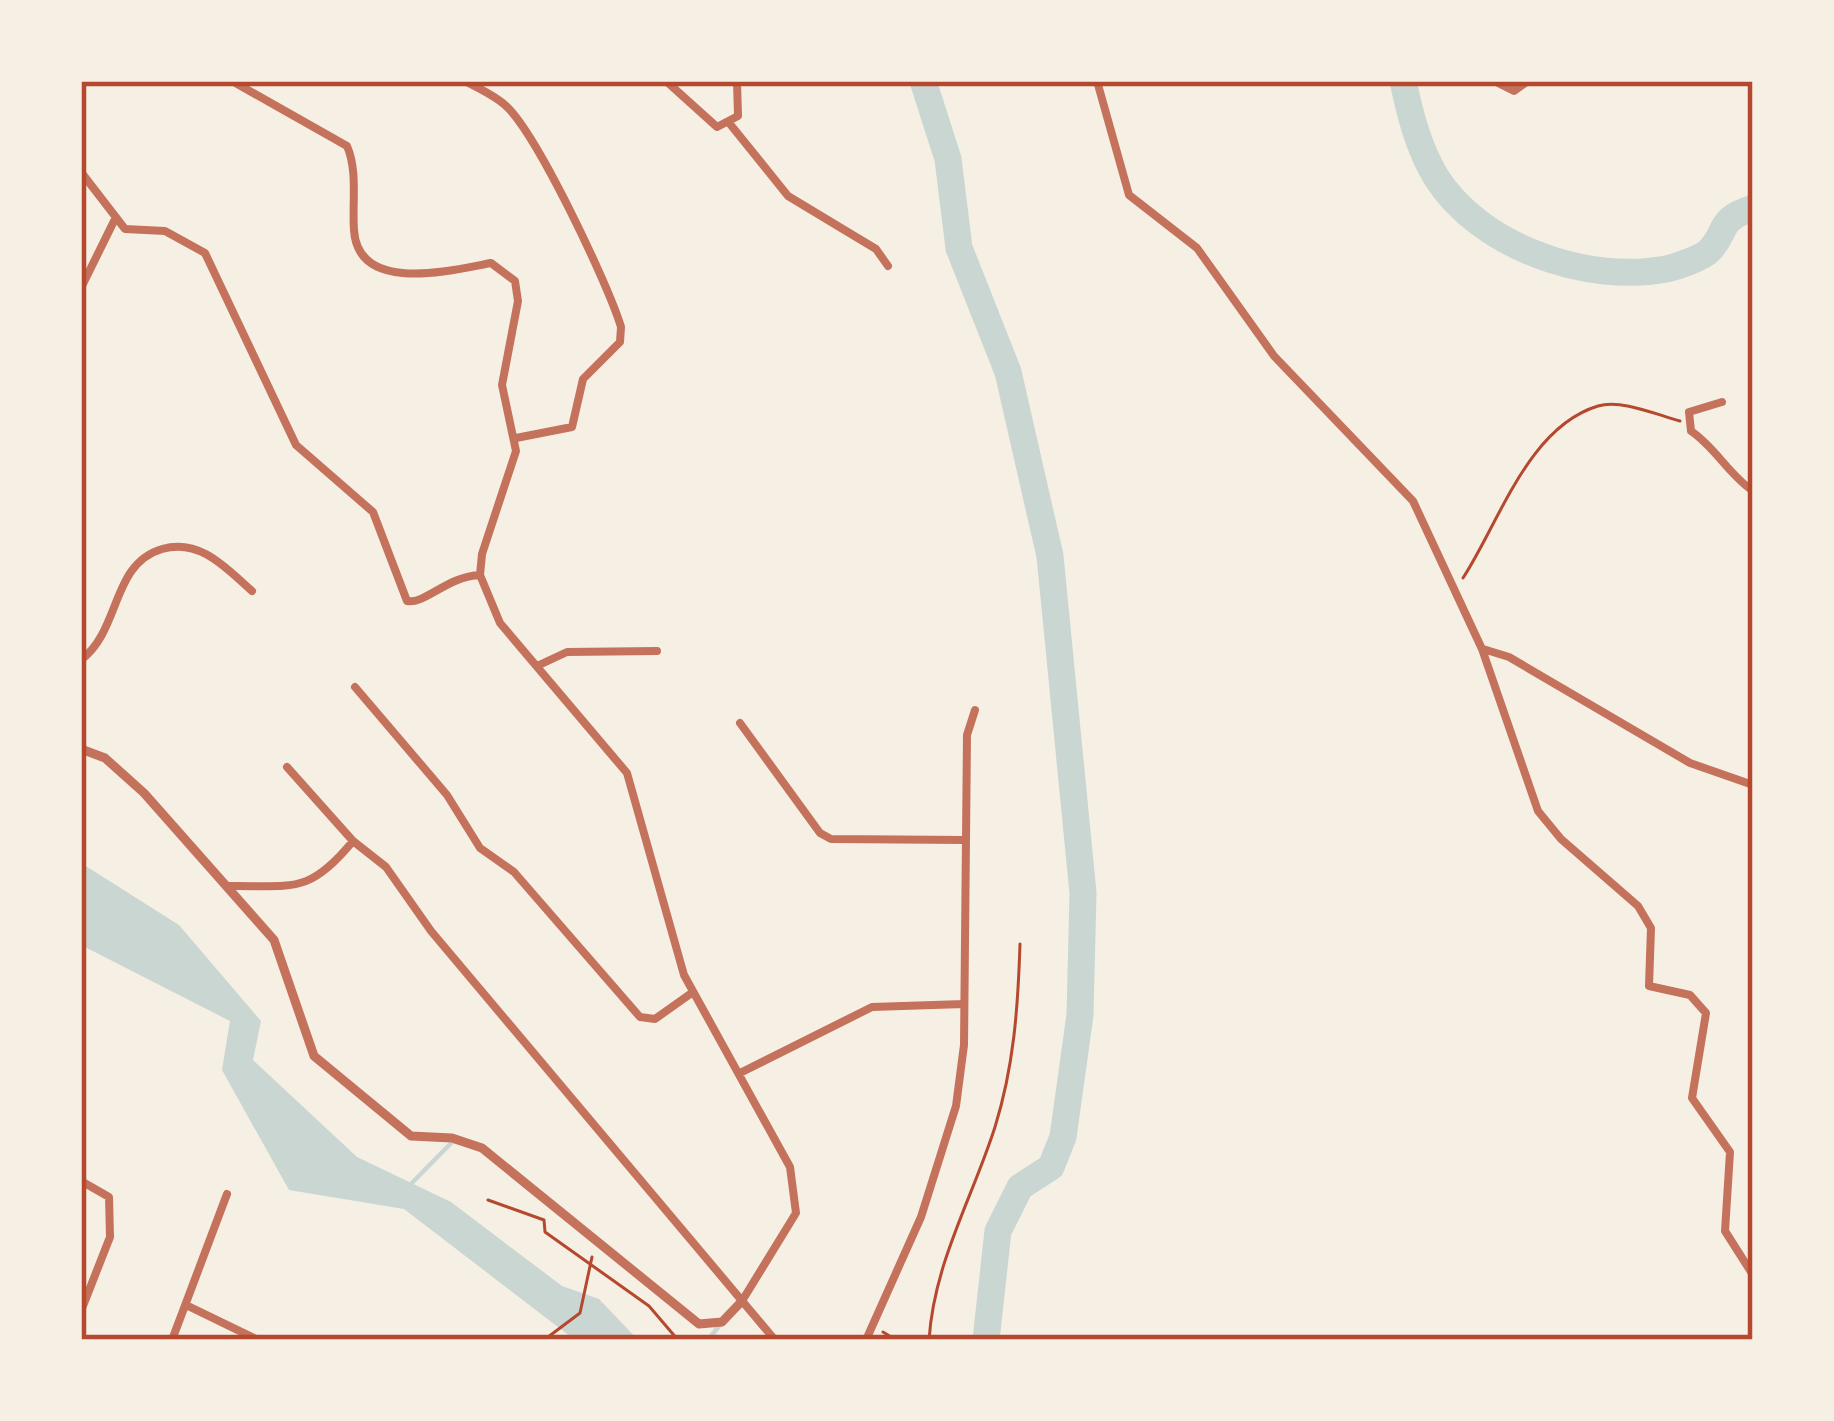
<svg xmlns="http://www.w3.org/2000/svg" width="1834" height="1421" viewBox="0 0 1834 1421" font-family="Manrope,sans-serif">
<rect width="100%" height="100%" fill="#f6efe4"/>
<!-- water -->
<path fill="#c9d6d2" d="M 81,863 L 179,925 L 261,1021 L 253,1060 L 357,1157 L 451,1202 L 562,1286 L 599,1299 L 638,1340 L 575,1340 L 404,1209 L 289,1190 L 222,1070 L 230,1021 L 81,945 Z
M 985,1265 L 1007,1268 L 999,1340 L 979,1340 Z"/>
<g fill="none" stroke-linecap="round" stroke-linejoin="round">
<!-- stream -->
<path stroke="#c9d6d2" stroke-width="4.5" d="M 409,1186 L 455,1139
M 708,1340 L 719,1326"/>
<!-- river -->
<path stroke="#c9d6d2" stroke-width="27" d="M 923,81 L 948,159 L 959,248 L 1008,372 L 1050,556 L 1083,893 L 1080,1015 L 1063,1137 L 1051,1167 L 1020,1187 L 998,1231 L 986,1340
M 1403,81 C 1410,114 1418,147 1436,177 C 1480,247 1587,284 1666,269 C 1676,267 1702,258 1709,251 C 1729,230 1716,220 1753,208"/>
<!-- path -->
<path stroke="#b5482f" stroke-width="3" d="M 1463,578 C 1499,523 1528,427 1598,406 C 1622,399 1657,415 1680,421
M 488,1200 L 544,1220 L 545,1232 L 649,1306 L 678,1340
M 883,1332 L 896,1340
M 544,1340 L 580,1313 L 592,1257
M 929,1340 C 934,1263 972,1199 995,1127 C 1014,1066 1018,1007 1020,944"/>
<!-- minor -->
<path stroke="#c5725c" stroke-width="8" d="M 232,81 L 347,146 C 358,171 352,203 354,230 C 358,295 453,270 491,263 L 515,281 L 518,301 L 502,385 L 516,451 L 482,554 L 480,575 L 500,623 L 627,773 L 684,975 L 790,1167 L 796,1213 L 742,1301
M 465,81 C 478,88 494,95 505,105 C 536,132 608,284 621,327 L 620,342 L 583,379 L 572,427 L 516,438
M 666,81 L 717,127 L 738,116 L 737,81
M 1097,81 L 1129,195 L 1197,248 L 1274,356 L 1413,501 L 1482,649 L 1538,811 L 1561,839 L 1638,906 L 1651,928 L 1649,986 L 1690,995 L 1706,1013 L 1692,1098 L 1730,1152 L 1725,1231 L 1753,1275
M 1494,81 L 1514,91 L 1528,81
M 730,124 L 788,196 L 876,249 L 888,266
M 81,172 L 125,229 L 165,231 L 205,253 L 296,445 L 373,512 L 407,601 C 424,605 448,576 480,575
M 81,288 L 114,221
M 1722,402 L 1689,412 L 1691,431 C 1716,448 1728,474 1753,491
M 1483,649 L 1509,657 L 1690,763 L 1753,785
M 81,660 C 121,630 111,564 162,549 C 200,538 226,568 252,591
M 537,666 L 567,652 L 657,651
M 355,687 L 447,795 L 480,848 L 514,872 L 640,1017 L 655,1019 L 693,992
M 740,723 L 820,833 L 831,839 L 965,840
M 287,767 L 353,841 L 386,867 L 431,931 L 775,1340
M 227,886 C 292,885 308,896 353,841
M 740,1073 L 872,1007 L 964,1004
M 81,1181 L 109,1197 L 110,1237 L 81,1311
M 186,1305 L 258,1340
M 172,1340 L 227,1194
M 866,1340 L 921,1217 L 956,1106 L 964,1045 L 967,735 L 975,710"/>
<!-- tertiary -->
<path stroke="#c5725c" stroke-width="9" d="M 81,749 L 105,758 L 144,793 L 274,940 L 314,1056 L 411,1136 L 452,1138 L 482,1148 L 699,1324 L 722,1322 L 742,1301"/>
</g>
<!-- border -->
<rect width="1834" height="1421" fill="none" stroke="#f6efe4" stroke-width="168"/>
<rect x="84" y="84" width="1666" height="1253" fill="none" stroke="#b5482f" stroke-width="4.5"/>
</svg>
